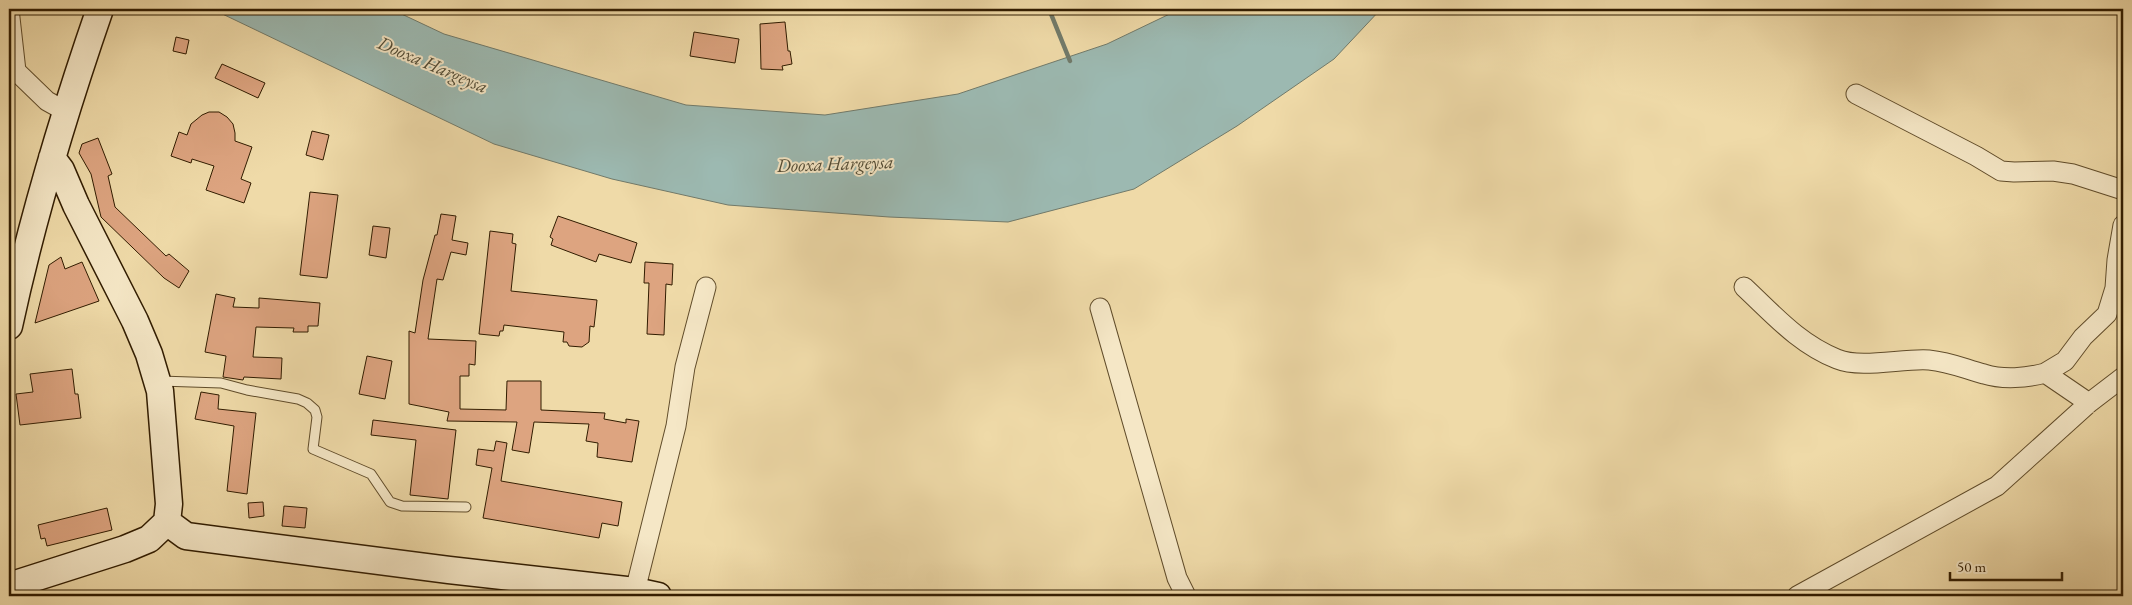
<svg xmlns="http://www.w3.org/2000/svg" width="2132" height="605" viewBox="0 0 2132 605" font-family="'EB Garamond',serif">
<rect width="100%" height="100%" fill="#efdaa8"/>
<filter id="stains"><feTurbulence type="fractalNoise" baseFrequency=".004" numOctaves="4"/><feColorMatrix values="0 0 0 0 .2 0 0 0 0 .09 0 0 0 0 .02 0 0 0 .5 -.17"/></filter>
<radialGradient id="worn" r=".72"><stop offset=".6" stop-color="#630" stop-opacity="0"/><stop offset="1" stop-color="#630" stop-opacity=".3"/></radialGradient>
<!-- water -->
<path fill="#9cb9b1" stroke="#717a6a" d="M 212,9 L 391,9 L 444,34 L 686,105 L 825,115 L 958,94 L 1107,44 L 1180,9 L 1381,9 L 1334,59 L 1237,126 L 1134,189 L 1008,222 L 889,217 L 728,205 L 612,179 L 494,144 Z"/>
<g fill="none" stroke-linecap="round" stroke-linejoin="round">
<!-- stream -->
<path stroke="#717a6a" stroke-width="4.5" d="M 1049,9 L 1070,61"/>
</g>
<!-- building -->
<path fill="#dda480" stroke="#311c00" d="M 785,22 L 788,51 L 790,51 L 792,64 L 782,66 L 783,70 L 761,69 L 760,24 Z
M 694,32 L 739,39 L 735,63 L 690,56 Z
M 176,37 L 189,40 L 186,54 L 173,51 Z
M 222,64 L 265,83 L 258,98 L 215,78 Z
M 209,112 L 219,112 L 227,117 L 233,124 L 235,133 L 235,141 L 252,147 L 241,179 L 251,183 L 244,203 L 206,190 L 214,166 L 192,159 L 191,163 L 171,156 L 179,132 L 187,135 L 191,124 L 202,115 Z
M 312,131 L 329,135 L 323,160 L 306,155 Z
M 98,138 L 112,174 L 108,176 L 115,207 L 166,256 L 169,254 L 189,271 L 179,288 L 164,278 L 101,217 L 91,174 L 79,153 L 82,144 Z
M 310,192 L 338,195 L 327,278 L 300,275 Z
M 441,214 L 456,216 L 452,240 L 468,243 L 466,255 L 451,252 L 443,280 L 437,279 L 428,339 L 476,341 L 475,365 L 469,364 L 469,376 L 460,376 L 460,409 L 506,410 L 507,381 L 541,381 L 541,410 L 605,413 L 604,419 L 626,423 L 626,419 L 639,421 L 632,462 L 597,457 L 598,443 L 586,441 L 589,424 L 534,422 L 529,453 L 512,450 L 517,422 L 447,421 L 449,412 L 409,404 L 409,331 L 415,333 L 423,280 L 435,235 L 437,235 Z
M 558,216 L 637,243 L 631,263 L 599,254 L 596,262 L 551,245 L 553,239 L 550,237 Z
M 373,226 L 390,228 L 386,258 L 369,255 Z
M 490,231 L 513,234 L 512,243 L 516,244 L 511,291 L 597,300 L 594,327 L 590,326 L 589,342 L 582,347 L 569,346 L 567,342 L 563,342 L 564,332 L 504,325 L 503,331 L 500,331 L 499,336 L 479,334 Z
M 61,257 L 65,269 L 82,262 L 99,301 L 35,323 L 49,265 Z
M 645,262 L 673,264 L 672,285 L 666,284 L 664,335 L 647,334 L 649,283 L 644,283 Z
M 216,294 L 235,298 L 233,307 L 259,308 L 259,298 L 320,303 L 318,326 L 308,326 L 308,332 L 293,332 L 294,328 L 256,327 L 253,357 L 282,358 L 281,379 L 244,377 L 243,380 L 223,377 L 226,356 L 205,352 Z
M 367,356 L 392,361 L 385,399 L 359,394 Z
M 72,369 L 75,394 L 78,394 L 81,418 L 20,425 L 16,394 L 33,392 L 30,374 Z
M 201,392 L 219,395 L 218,409 L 256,413 L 247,494 L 227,491 L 234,426 L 195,419 Z
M 373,420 L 456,430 L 448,499 L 410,495 L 416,440 L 371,435 Z
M 496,441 L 507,443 L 501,481 L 622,502 L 618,526 L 602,523 L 599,538 L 483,518 L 492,468 L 476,465 L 478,449 L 494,451 Z
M 263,502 L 264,516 L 249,518 L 248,503 Z
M 284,506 L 307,508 L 305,528 L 282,526 Z
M 107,508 L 112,530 L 47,546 L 45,538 L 41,539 L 38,525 Z"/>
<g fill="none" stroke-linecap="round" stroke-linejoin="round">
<!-- lane casing -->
<g stroke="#604c2a" stroke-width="11">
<path id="lane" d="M 160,381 L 221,383 L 247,390 L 298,399 L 307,403 L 315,410 L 317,417 L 313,449 L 371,474 L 390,502 L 402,506 L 466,507"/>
</g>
<!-- street casing -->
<g stroke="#604c2a" stroke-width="21">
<path id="street" d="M 9,9 L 16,71
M 9,69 L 16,71 L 47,101 L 65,111
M 1856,94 L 1976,156 L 2001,171 L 2014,172 L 2053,171 L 2073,174 L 2123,190
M 1744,287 C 1774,315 1799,344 1837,359 C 1861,369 1903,358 1929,360 C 1950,362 1965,369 1984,374 C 2003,380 2027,378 2045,373 L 2089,403
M 1100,308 L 1177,578 L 1186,596
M 2045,373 L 2065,361 L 2083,337 L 2107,314 L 2115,288 L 2117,260 L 2123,225
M 635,591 L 676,426 L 685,367 L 706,287
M 1797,596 L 1997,486 L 2089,403 L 2123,377"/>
</g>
<!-- secondary casing -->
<g stroke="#311c00" stroke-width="29">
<path id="secondary" d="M 9,326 C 32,219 64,113 100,9
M 167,522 L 186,536 L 449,570 L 635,591 L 658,596
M 9,586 L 125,549 L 149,539 L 167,522 L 169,504 L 160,391 L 149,354 L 135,321 L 76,205 L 61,170 L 52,158"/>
</g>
<!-- lane -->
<use href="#lane" stroke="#f5e7c6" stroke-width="9"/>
<!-- street -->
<use href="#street" stroke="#f5e7c6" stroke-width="19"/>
<!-- secondary -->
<use href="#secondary" stroke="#f5e7c6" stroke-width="26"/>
</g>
<g text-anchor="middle" stroke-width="4" stroke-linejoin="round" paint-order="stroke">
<!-- water labels -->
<g font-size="19" font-style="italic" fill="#514b35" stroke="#f5e7c6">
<text transform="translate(433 64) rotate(23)" y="7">Dooxa Hargeysa</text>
<text transform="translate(835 163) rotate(-2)" y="7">Dooxa Hargeysa</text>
</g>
</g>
<!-- margin -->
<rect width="2132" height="605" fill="none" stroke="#efdaa8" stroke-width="30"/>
<rect x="10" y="10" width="2112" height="585" fill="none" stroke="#311c00" stroke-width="2.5"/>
<rect x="15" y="15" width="2102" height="575" fill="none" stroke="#311c00"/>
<!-- scale -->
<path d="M1950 572v8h112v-8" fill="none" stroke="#311c00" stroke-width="2.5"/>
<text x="1957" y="572" font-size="15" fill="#311c00" stroke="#f5e7c6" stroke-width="4" paint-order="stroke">50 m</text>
<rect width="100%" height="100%" filter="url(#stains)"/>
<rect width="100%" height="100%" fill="url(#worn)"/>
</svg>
